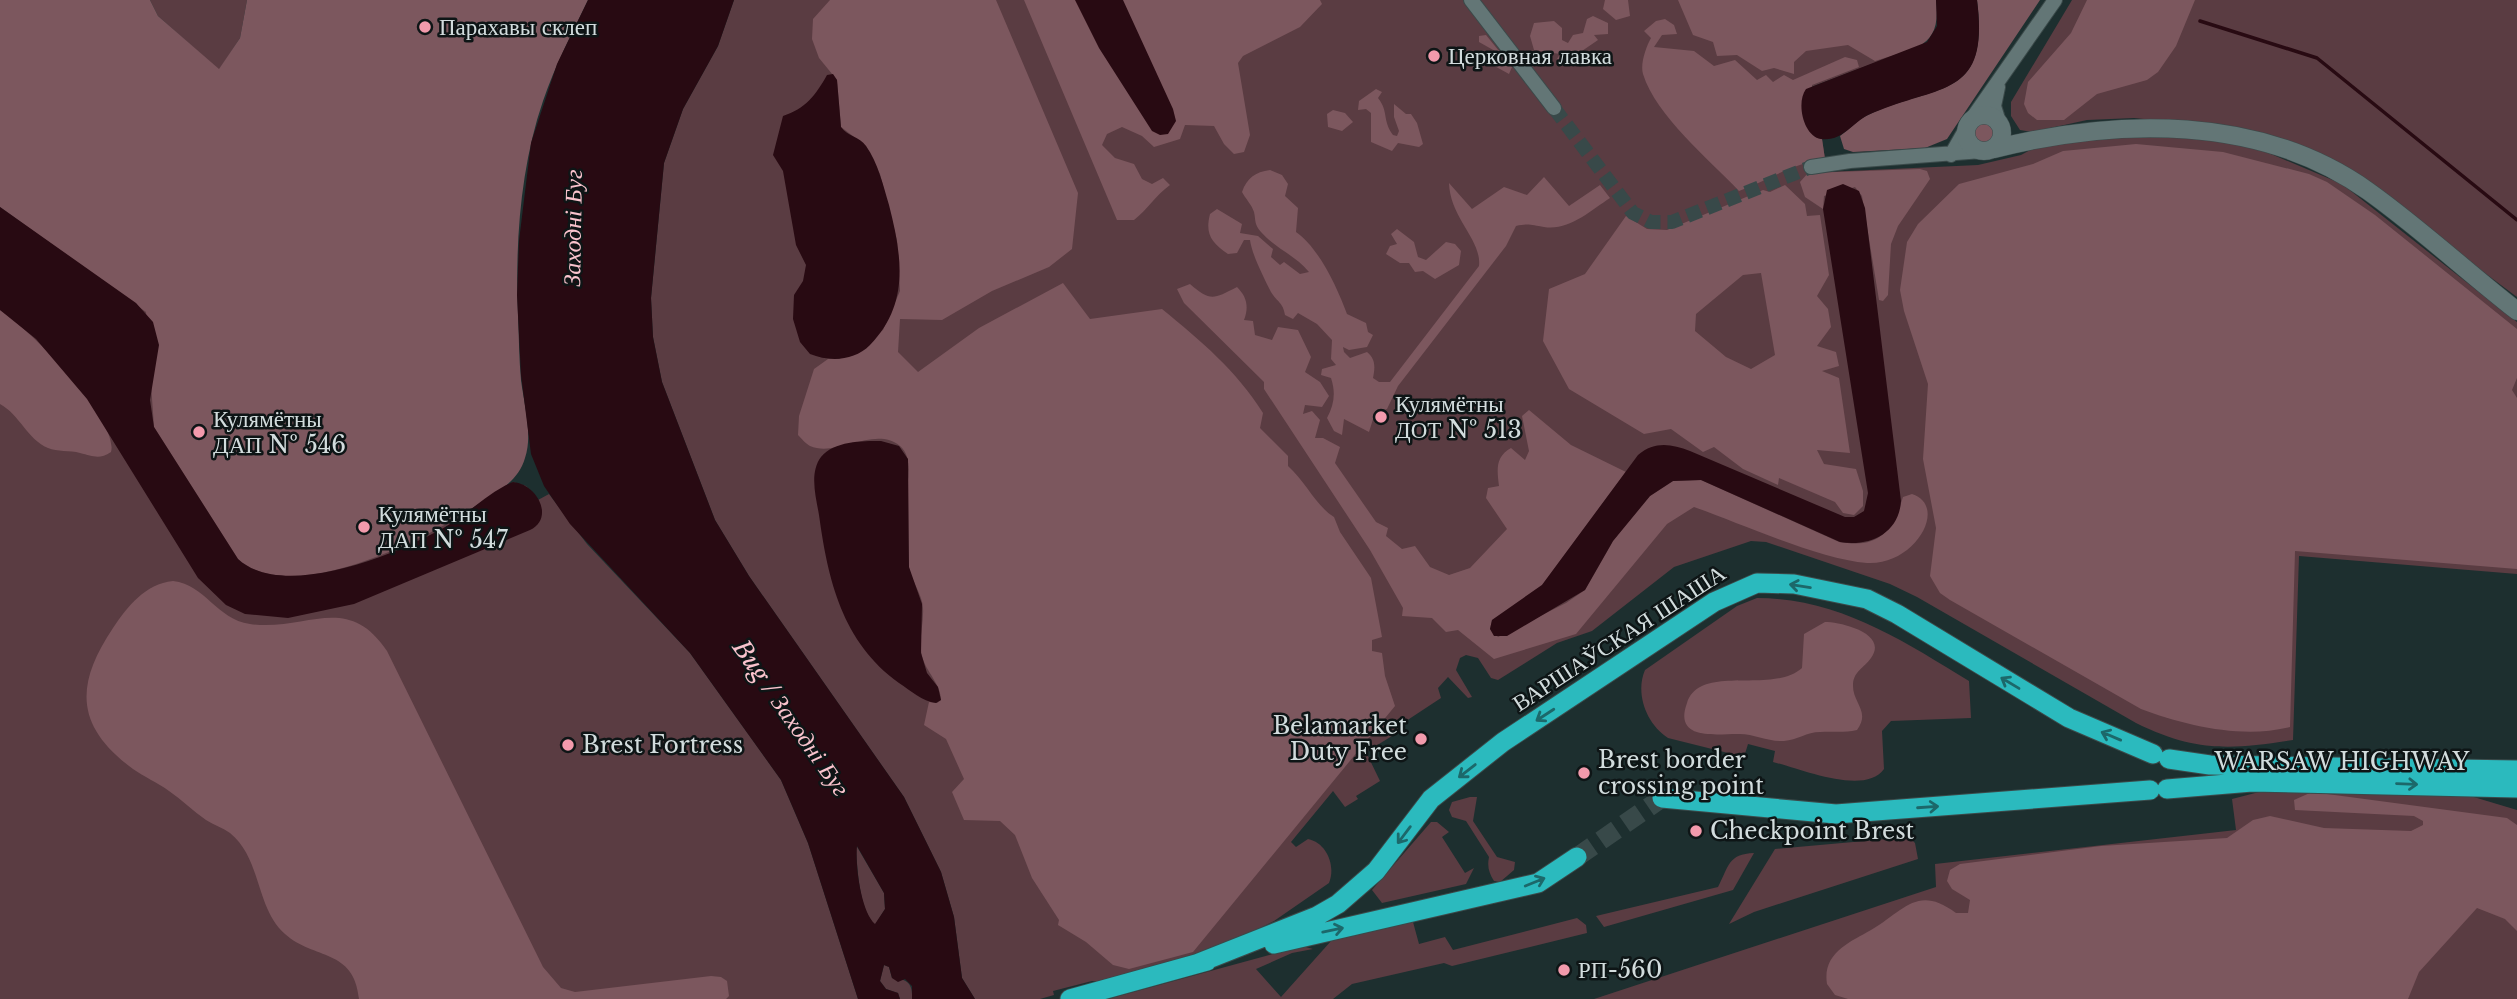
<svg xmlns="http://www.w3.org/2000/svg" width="2517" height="999" viewBox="0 0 2517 999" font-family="'Libre Baskerville',serif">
<rect width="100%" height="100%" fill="#1d2f2f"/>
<!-- green -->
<path fill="#5a3c42" d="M 150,0 L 247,0 L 240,38 L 219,70 L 158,16 Z
M 734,0 L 1936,0 L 1922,45 L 1806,89 L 1818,138 L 1822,139 L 1827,172 L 1978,165 L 2021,155 L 2036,147 L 2102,134 L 2204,138 L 2264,151 L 2342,184 L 2517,322 L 2517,574 L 2299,556 L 2293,740 C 2230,750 2195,752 2136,723 L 1917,597 L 1890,584 L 1766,542 L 1751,541 L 1674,567 L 1592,631 L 1557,643 L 1498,680 L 1491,678 L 1478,658 L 1466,655 L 1460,658 L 1456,670 L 1472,697 L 1468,698 L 1448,677 L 1438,688 L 1441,698 L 1403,723 L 1405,728 L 1366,752 L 1380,781 L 1356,796 L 1358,799 L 1345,807 L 1333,791 L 1291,842 L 1296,847 L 1308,839 C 1327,843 1336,866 1329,883 L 1274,921 L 1213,952 L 1109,981 L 1092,981 L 1053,991 L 1054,995 L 1040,999 L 975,999 L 962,978 L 954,917 L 941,872 L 904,797 L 749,576 L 715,520 L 662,382 L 653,337 L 651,298 L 664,163 L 683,109 L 718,46 Z
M 2072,0 L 2517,0 L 2517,297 L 2344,168 L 2184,123 L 2134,118 L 2087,120 L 2032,132 L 2020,130 L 2011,116 L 2011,102 Z
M 0,207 L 451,523 L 513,482 L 526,486 L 538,500 L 549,494 L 587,544 L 690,653 L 781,780 L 808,843 L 858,999 L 0,999 Z
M 1757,598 C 1838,598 1902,640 1969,681 L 1971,718 L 1891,721 L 1882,731 L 1884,769 C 1865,796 1801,769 1773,762 L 1775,751 L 1748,744 L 1744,757 L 1668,738 C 1646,724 1635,693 1645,670 L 1737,606 Z
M 2267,790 L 2467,795 L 2517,810 L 2517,999 L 1594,999 L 1936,887 L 1935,864 L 2236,830 L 2232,799 Z
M 1470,797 L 1477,797 L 1473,821 L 1497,857 L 1515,862 L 1514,870 L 1500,882 L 1494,881 C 1489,873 1487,867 1489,857 L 1466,821 L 1452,817 L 1449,810 L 1452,802 Z
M 1431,822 L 1437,822 L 1449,832 L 1442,837 L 1465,873 L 1474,868 L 1466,884 L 1382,903 L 1372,890 Z
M 1909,837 L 1915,843 L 1918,859 L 1754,912 L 1729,924 L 1775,849 Z
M 856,845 L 884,893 L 885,909 L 875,925 C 859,910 857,866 856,845 Z
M 1754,853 L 1733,890 L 1604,927 L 1596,916 L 1718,887 C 1729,866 1728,854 1754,853 Z
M 1577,918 L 1586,925 L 1587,933 L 1452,966 L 1444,963 L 1352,984 L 1333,999 L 1108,999 L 1302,946 L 1313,949 L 1292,953 L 1256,969 L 1281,997 L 1331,941 L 1413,922 L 1419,944 L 1445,937 L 1453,950 Z
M 884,965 L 889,967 L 892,978 C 907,979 913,983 912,999 L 900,999 L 898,993 L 886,989 L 880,981 Z"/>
<!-- forest -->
<path fill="#7c575e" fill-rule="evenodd" d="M 0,0 L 150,0 L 158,16 L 219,69 L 240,38 L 247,0 L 588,0 C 572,33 555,66 543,101 C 520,168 515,246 518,316 C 519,337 519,359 521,380 C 524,404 533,435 525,458 C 518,482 496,493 477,505 C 427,539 292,608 238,559 L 154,427 L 146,312 L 0,207 Z
M 830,0 L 996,0 L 1078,193 L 1072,249 L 1049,267 L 992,291 L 942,320 L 900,319 L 898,352 L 918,372 L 979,328 L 1063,283 L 1090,319 L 1162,309 C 1200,340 1237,371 1263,413 L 1260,428 L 1288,456 L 1288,466 C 1306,482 1316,506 1334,517 L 1340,532 L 1371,578 L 1382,637 L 1372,640 L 1372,651 L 1382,653 L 1385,676 L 1395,706 L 1193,952 L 1129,969 L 1113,965 L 1086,942 L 1058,925 L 1059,920 L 1032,878 L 1015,835 L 1000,821 L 964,820 L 952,792 L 964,779 L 946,739 L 924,725 L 929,702 L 937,703 L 941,700 C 941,684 926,672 922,656 C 918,640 924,624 923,608 C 922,594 912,582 909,568 C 905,551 906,515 906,498 C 907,482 914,458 900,446 C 874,425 837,458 810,446 C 806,444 801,438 798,435 L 799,416 L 814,369 L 828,359 L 839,359 L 883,330 L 900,291 L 897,240 L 880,174 L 866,146 L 841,127 L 837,80 L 819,58 L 812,39 L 813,19 Z
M 1024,0 L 1320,0 L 1322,4 L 1300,27 L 1243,56 L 1238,63 L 1250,135 L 1244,152 L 1234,154 L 1224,144 L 1214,126 L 1185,125 L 1180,139 L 1154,147 L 1142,136 L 1122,127 L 1107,134 L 1102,145 L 1115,158 L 1134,164 L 1142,179 L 1152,184 L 1163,178 L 1170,185 C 1155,196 1148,209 1134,220 L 1117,220 Z
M 1605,0 L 1628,0 L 1630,16 L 1616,20 L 1603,9 Z
M 1678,0 L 1936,0 C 1942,49 1914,48 1875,61 L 1848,45 L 1806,51 L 1794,62 L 1794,74 L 1774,68 L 1762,71 L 1737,55 L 1717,56 L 1713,42 L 1693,35 Z
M 1977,0 L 2040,0 L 1947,139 L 1925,148 L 1853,152 L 1844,149 L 1840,136 C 1849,130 1856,121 1866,116 C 1935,82 1990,103 1977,0 Z
M 2087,0 L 2195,0 L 2176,46 L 2158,72 L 2147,80 L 2097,94 L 2064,120 L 2037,120 L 2028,113 L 2024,104 L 2028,82 L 2071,33 Z
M 1593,16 L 1608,23 L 1608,34 L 1594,35 L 1598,40 L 1563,64 L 1557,59 L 1560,54 L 1534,50 L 1530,36 L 1534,23 L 1554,21 L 1562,28 L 1562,40 L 1568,43 L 1573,35 L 1583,33 L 1587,19 Z
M 1665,19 L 1674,25 L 1677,34 L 1662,35 L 1654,47 L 1694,51 L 1714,66 L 1735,60 L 1757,80 L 1766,75 L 1773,82 L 1784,75 L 1793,80 L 1845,57 L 1857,60 L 1859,67 L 1812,85 L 1818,138 L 1822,139 L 1825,159 C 1793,163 1769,180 1739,191 C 1709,159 1656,116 1643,74 C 1640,64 1646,47 1651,38 L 1644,31 L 1656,21 Z
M 1486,35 L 1512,67 L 1509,74 L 1489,63 L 1495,51 L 1479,42 L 1479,36 Z
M 1376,89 L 1382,92 L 1378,98 C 1389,112 1382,120 1393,135 L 1397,136 L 1399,131 L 1394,117 L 1394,104 L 1406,114 L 1411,114 L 1417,123 L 1423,144 L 1419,147 L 1398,143 L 1392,151 L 1371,142 L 1371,113 L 1366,109 L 1358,110 L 1359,101 Z
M 1333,110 L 1345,113 L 1353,122 L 1342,131 L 1328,127 L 1327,114 Z
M1970 133a15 15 0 1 1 30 0a15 15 0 1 1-30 0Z
M 2136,144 L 2223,152 L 2309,174 L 2327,182 L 2375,215 L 2517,329 L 2517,378 L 2512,390 L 2517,398 L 2517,569 L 2295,551 L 2290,727 C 2243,739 2186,726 2141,709 L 1950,600 L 1940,593 L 1930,576 L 1936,528 L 1923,459 L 1928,384 L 1904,311 L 1900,290 L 1907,242 L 1918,224 L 1959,184 L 2033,164 L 2063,151 Z
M 1920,169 L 1927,171 L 1930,179 L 1898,226 L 1891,244 L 1888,295 L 1883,301 L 1879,300 L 1862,196 L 1855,187 L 1824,196 L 1823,209 L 1805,197 L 1800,182 L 1808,173 Z
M 1270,170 L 1282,175 L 1288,184 L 1285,196 L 1298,208 L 1296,232 C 1319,248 1337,287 1347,314 L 1366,323 L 1368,332 L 1373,335 L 1367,347 L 1349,350 L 1343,347 L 1344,352 L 1350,358 L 1367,352 C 1376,359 1375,368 1373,378 L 1379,382 L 1390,382 L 1479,266 C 1482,240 1450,218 1449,183 L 1472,209 L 1504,187 L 1527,195 L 1544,177 L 1569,206 L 1600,185 L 1610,198 C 1590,211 1569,231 1544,227 C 1532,225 1528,223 1516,226 L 1506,246 L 1398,386 L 1387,409 L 1375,413 L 1369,432 L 1344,419 L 1342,435 L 1334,431 L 1327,418 C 1334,405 1336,393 1331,378 L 1321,375 L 1322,369 L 1336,365 L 1331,359 L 1332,340 L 1317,324 L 1298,313 L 1293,319 L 1285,315 C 1283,302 1277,302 1271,292 C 1264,278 1252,255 1250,240 L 1244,240 L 1237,253 L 1228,254 C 1211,242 1205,234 1210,214 L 1217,209 L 1242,224 L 1240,233 L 1258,236 L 1273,249 L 1271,257 L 1280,265 L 1284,262 L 1300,274 L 1309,272 C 1295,255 1276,249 1261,232 C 1254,224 1256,221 1254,212 C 1252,205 1245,198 1242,192 C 1247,178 1255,172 1270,170 Z
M 1785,185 L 1805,204 L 1807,216 L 1820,215 L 1829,275 L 1817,296 L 1828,309 L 1831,327 L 1817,346 L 1836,352 L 1839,366 L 1822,371 L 1839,378 L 1850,453 L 1817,450 L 1824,464 L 1856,469 L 1863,491 L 1863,506 L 1854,515 L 1843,513 L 1835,502 L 1779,478 L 1778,485 L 1743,469 L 1714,447 L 1703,452 L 1671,429 L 1644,434 L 1569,389 L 1543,341 L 1549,289 L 1585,274 L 1626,216 L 1647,229 L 1667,230 L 1763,190 L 1770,192 ZM 1761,273 L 1775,355 L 1751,369 L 1726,357 L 1695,331 L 1696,314 L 1743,275 Z
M 1397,229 L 1414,242 L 1418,257 L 1426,260 L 1446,242 L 1455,244 L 1461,251 L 1459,265 L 1435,279 L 1423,271 L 1415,272 L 1409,263 L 1400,263 L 1386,254 L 1390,246 L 1397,244 L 1391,234 Z
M 1190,284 C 1211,302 1213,299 1237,287 C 1247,297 1249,307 1244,320 L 1253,321 L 1255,335 L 1272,340 L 1278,327 L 1298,330 L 1311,357 L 1305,372 L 1320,382 L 1329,396 L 1322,407 L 1305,405 L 1303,414 L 1312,411 L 1320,420 L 1315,438 L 1323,438 L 1340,447 L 1335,463 L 1376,522 L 1388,528 L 1386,536 L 1402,549 L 1415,546 L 1430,567 L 1449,575 L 1470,568 L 1507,529 L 1486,498 L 1488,488 L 1499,486 C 1497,470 1495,457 1511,448 L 1525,460 L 1529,451 L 1522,416 L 1529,410 L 1571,445 L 1626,472 L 1542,585 L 1492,620 L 1490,629 L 1498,637 L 1566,603 L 1585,590 L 1613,541 L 1650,496 L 1673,481 L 1701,480 L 1839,542 C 1880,549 1892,531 1903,497 L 1912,494 C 1949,506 1915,566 1867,563 C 1819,559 1742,524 1694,507 L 1667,524 L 1576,634 L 1494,659 L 1458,630 L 1446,632 L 1432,618 L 1402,616 L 1403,608 L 1370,550 L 1264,389 L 1264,382 L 1184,303 L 1177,289 Z
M 0,310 C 28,327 120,421 111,452 C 99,460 93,456 80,453 C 70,450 57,452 48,448 C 27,439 20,415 0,404 Z
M 173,581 C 206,585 216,619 250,624 C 306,632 347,591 387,651 L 543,967 L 561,988 L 575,992 L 711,976 L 721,977 L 727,981 L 729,996 L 726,999 L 359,999 C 354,948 314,960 285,934 C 255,907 262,859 230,833 C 223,828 214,825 206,820 C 193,811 182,800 169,791 C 157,782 144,777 133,769 C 76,727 74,686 113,628 C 128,606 145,584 173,581 Z
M 1825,622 C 1840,622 1889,633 1871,658 C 1864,668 1854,671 1853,684 C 1852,703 1871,711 1857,730 C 1844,733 1833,731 1820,732 C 1807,732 1797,740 1784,741 C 1768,742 1753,733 1737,734 C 1716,734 1673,741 1687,703 C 1700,663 1772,695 1802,668 L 1804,634 Z
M 2312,792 L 2507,818 L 2517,825 L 2517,931 L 2505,919 L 2477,908 L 2419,972 L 2408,999 L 1848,999 L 1835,995 L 1827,984 C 1822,953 1850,942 1871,930 C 1904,911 1917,884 1956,913 L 1968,913 L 1970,900 L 1952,889 L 1947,881 L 1950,870 L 1960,864 L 2101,846 L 2227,838 L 2253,820 L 2270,816 L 2324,828 L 2411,831 L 2423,825 L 2423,821 L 2414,816 L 2295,810 L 2294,800 Z"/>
<!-- water -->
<path fill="#280a12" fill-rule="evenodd" d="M 588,0 L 734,0 L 718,46 L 683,109 L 664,163 L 651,298 L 653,337 L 662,382 L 715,520 L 749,576 L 904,797 L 941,872 L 954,917 L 962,978 L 975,999 L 912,999 L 912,986 L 905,979 L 898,982 L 892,978 L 889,967 L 884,965 L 880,981 L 886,989 L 898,993 L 900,999 L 858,999 L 808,843 L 781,780 L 690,653 L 570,524 L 544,486 L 531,454 L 521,375 L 517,295 L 519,241 L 531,143 L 557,64 ZM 857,846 L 884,893 L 885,909 L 875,924 C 861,912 855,865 857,846 Z
M 1075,0 L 1123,0 L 1173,109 L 1176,121 L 1168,134 L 1160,135 L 1152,131 L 1099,48 Z
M 1936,0 L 1977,0 C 1990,100 1939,83 1868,115 C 1852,123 1842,142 1821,139 C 1803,136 1796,102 1806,89 L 1927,42 L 1937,26 Z
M 833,74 L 837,80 L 841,127 C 848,137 859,136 866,146 C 878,163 883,185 889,205 C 902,256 910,304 870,345 C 854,361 830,362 810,354 L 800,342 L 793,319 L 794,295 L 803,281 L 806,265 L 796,245 L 783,171 L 773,155 L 783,116 C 805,109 816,95 827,75 Z
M 1843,184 L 1859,191 L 1865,208 L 1901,501 C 1899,534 1869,547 1840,542 L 1701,480 L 1673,481 L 1650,496 L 1613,541 L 1585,590 L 1507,636 L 1494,636 L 1490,629 L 1492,620 L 1542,585 L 1638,455 C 1655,441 1671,444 1690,451 L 1845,517 L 1854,517 L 1864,511 L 1868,493 L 1823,209 L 1827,190 Z
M 0,207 L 136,303 L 153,322 L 159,345 L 150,400 L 154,427 L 238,559 C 284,602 404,552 450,524 C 471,511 491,491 513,482 C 537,484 555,518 530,530 L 354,604 L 288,618 L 245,614 L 226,605 L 198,578 L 87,399 L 36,339 L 0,310 Z
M 881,441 L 899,446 L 908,459 L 909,567 L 922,604 L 921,653 L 927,673 L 938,687 L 941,700 L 936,703 C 922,701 911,691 899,683 C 842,642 828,580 819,515 C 816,497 809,473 821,457 C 834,441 862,441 881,441 Z"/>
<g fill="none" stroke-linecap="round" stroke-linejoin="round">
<!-- stream -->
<path stroke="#280a12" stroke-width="3.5" d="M 2200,21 L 2317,58 L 2517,220"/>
<!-- minor-tunnel -->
<path stroke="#384949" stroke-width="14" stroke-dasharray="14 7" stroke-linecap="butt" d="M 1554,108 L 1633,213 L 1651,222 L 1672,222 L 1811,167"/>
<!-- trunk-tunnel -->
<path stroke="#384949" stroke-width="19" stroke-dasharray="19 10" stroke-linecap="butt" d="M 1577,857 L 1662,798"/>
<!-- minor casing -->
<g stroke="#3b4a4a" stroke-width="16">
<path id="minor" d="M 1471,0 L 1554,108
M 1998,87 L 1994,106 L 1999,122
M 1971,120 L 2055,0
M 1951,155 L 1967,127
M 1811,167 L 1850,161 L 1982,151"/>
</g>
<!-- tertiary casing -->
<g stroke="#3b4a4a" stroke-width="19">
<path id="tertiary" d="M1966 133a18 18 0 1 1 36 0a18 18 0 1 1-36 0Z
M 1994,149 C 2117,118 2260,114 2368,191 C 2420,228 2467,272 2517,311"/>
</g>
<!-- trunk casing -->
<g stroke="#3b4a4a" stroke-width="21">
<path id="trunk" d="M 2169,759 L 2210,765 L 2517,770
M 2167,789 L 2252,782 L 2517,788
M 1662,798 L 1836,814 L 2150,790
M 1274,944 L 1538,883 L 1577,857
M 1196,964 L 1317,916 L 1338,904 L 1376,871 L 1431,799 L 1503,742 L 1714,602 L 1757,583 L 1794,584 L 1867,599 L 1897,614 L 2069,718 L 2153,754
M 1070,999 L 1207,961"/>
</g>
<!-- minor -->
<use href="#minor" stroke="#637676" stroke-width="14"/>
<!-- tertiary -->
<use href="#tertiary" stroke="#637676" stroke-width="18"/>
<!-- trunk -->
<use href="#trunk" stroke="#2bbabe" stroke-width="19"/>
</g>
<!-- one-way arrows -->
<defs><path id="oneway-shaft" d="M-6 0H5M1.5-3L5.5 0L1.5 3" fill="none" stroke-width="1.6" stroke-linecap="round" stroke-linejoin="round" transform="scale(1.75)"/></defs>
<g stroke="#1c686a">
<use href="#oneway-shaft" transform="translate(1800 586) rotate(-171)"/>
<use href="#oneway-shaft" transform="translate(2010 683) rotate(-149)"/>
<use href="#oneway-shaft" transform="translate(1545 715) rotate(147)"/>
<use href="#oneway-shaft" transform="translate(2111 736) rotate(-157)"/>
<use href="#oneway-shaft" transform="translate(1467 771) rotate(142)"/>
<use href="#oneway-shaft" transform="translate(2407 784) rotate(2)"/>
<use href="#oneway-shaft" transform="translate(1928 807) rotate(-4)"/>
<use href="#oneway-shaft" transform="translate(1404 835) rotate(127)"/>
<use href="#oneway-shaft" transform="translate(1535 882) rotate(-22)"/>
<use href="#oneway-shaft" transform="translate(1333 930) rotate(-12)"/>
</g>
<!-- markers -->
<g fill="#f29aac" stroke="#0e1516" stroke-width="2.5">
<circle cx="425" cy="27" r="7"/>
<circle cx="1434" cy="56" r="7"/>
<circle cx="1381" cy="417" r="7"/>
<circle cx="199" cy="432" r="7"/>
<circle cx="364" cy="527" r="7"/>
<circle cx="1421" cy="739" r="7"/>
<circle cx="568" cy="745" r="7"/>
<circle cx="1584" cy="773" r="7"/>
<circle cx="1696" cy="831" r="7"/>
<circle cx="1564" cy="970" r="7"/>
</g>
<g text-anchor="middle" stroke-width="5" stroke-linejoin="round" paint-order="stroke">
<!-- poi labels -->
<g font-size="23" fill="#d2dcdd" stroke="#0e1516" text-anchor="start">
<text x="439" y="35">Парахавы склеп</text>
<text x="1448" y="64">Церковная лавка</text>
<text x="1395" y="412">Кулямётны<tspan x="1395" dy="26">ДОТ № 513</tspan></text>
<text x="213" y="427">Кулямётны<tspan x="213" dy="26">ДАП № 546</tspan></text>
<text x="378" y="522">Кулямётны<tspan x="378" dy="26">ДАП № 547</tspan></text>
<text x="1407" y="734" text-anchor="end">Belamarket<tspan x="1407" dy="26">Duty Free</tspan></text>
<text x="582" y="753">Brest Fortress</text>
<text x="1598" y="768">Brest border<tspan x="1598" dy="26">crossing point</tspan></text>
<text x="1710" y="839">Checkpoint Brest</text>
<text x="1578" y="978">РП-560</text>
</g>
<!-- street labels -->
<g font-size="23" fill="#d2dcdd" stroke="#0e1516">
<text transform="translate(1619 638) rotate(-33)" y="8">ВАРШАЎСКАЯ ШАША</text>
<text x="2342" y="770">WARSAW HIGHWAY</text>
</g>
<!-- water labels -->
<g font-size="24" font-style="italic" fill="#fac3cd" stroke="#0e1516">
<text transform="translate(573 228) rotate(-89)" y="8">Заходні Буг</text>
<text transform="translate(791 718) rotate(55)" y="8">Bug / Заходні Буг</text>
</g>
</g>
</svg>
